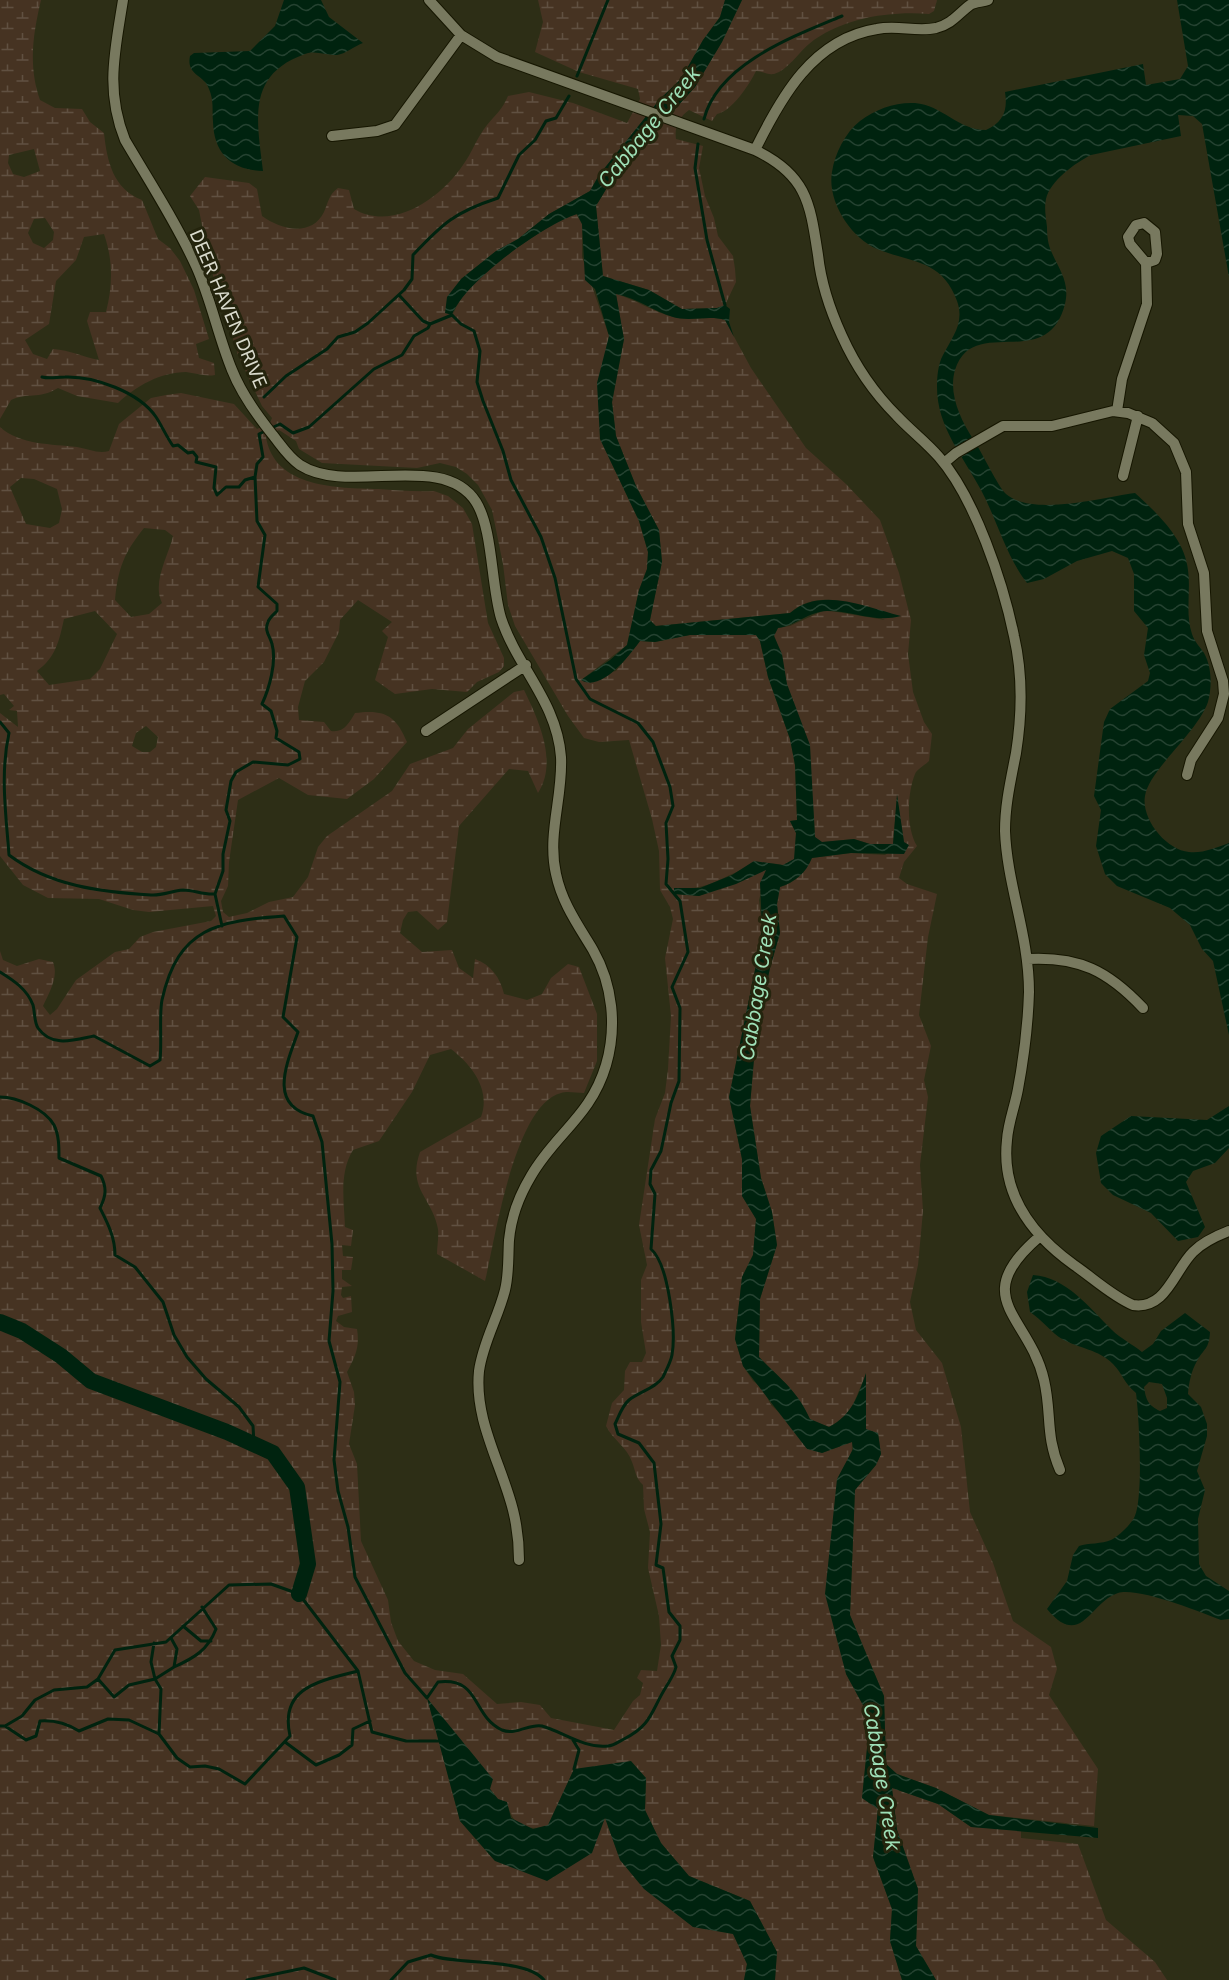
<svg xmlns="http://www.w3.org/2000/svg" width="1229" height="1980" viewBox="0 0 1229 1980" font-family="Inter,sans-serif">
<defs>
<pattern id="wetland-marsh" width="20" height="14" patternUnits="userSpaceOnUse" patternTransform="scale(1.5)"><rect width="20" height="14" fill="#463322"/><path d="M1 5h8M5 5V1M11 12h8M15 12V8" fill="none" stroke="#605041"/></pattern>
<pattern id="water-waves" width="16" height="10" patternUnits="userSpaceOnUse" patternTransform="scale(1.5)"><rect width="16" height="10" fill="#00230f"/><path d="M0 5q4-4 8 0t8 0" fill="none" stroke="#254231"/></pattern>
</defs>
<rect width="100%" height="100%" fill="#2d2e16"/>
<!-- wetland -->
<path fill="url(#wetland-marsh)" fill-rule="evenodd" d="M 0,0 L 41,0 C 33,34 28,66 40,100 L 55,108 L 82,109 L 90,122 L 104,133 C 107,161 113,189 142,200 L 158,239 L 170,248 L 180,261 L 194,290 L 209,339 L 196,344 L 199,358 L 214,363 L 215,375 C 205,377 196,373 186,372 C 161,372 136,386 118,403 L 77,396 L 58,388 C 38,400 27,392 11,400 L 0,419 ZM 34,149 L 40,171 L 24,177 L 13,174 L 8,163 L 9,155 ZM 45,218 L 54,232 L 53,240 L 44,248 L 33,243 L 28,233 L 34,219 ZM 104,234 C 113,260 113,285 106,312 L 90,312 L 87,321 L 99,360 C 83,357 70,350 53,349 L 47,359 L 33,354 L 25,340 L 49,324 L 56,281 L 76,260 L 84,237 Z
M 538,0 L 725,0 L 720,17 L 703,40 L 681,79 L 660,99 L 599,175 L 590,191 L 549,214 L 518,239 L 496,251 L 461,279 L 453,315 C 467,275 527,242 561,219 L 576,214 L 582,224 L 582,257 L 609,336 L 600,439 L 639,521 L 648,552 L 647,569 L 639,590 L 627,645 L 581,680 L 616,671 L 640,641 L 655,642 L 690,635 L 756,635 L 760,641 L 768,677 L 790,739 L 795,765 L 797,820 L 790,821 L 796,833 L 795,859 L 783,865 C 749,858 734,877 703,886 C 694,889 684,888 675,888 L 674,894 L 699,896 L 767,869 L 759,900 L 762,928 L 756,965 L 729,1097 L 742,1159 L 742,1196 L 756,1219 L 753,1255 L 742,1277 L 735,1339 L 743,1366 L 753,1381 L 762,1388 L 771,1405 L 822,1453 L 852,1442 L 846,1674 L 870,1718 L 862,1798 L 878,1809 L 873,1857 L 892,1909 L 890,1941 L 902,1980 L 775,1980 L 777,1952 L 750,1901 L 689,1876 L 661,1843 L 645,1810 L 646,1778 L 574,1769 L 548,1826 C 524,1831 513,1826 507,1803 L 498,1799 L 490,1789 L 428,1699 L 460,1821 L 495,1861 L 605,1817 L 620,1860 L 693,1927 L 733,1933 L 747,1964 L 744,1980 L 0,1980 L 0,951 L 3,960 L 17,966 L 39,959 L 53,962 C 59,977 49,993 43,1006 L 50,1015 L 57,1009 L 76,980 L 115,952 L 129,949 L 140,937 L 153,932 L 211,921 L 216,916 L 213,906 L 149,912 L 133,910 L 99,899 L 48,898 L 23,885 L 0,856 L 0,713 L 18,727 L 17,711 L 9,710 L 14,706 L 4,694 L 0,695 L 0,427 C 20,445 52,444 77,447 C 89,449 98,454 109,451 L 119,424 L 151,398 L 166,395 L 181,393 L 234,404 L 257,429 L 270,423 L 272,418 L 262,406 L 238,355 L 210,266 L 199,210 L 190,196 L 205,177 L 249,183 L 257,189 L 262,216 C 280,229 311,238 324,212 C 328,203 329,194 338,188 L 349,190 L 354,209 C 393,232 441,198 463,165 C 472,153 477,137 487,125 C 496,114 502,110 508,96 L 529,92 L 573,103 L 627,123 L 640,99 L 638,89 L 579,72 L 535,52 L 543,22 ZM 279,430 L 296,441 L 299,449 L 322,463 L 417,468 L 440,463 L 456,467 L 467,474 L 478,485 L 492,510 L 503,564 L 508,605 L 515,626 L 568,716 L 584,738 L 599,742 L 629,740 L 652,819 L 659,851 L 660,890 L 670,907 L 673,919 L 665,958 L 671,1016 L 668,1069 L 665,1093 L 655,1119 L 639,1225 L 647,1265 L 641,1280 L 641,1322 L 646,1353 L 642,1362 L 630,1362 L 625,1371 L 624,1390 L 612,1403 L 606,1426 C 613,1440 627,1447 632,1462 C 636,1472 635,1477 643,1485 L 644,1509 L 650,1532 L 648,1568 L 659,1616 L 661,1645 L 657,1671 L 641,1670 L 637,1678 L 643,1683 L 640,1695 L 633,1701 L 614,1730 L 551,1718 L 540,1705 L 521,1702 L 497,1704 L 463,1674 L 435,1670 L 414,1661 L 398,1641 L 391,1622 L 388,1600 L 361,1541 L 357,1464 L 349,1444 L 355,1405 L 354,1392 L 347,1372 C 355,1357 360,1347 357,1329 L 344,1327 L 336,1321 L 338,1316 L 352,1312 L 351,1296 L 343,1298 L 341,1295 L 342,1287 L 352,1286 L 342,1279 L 342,1270 L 351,1270 L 353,1257 L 343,1256 L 342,1245 L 351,1246 L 353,1230 L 345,1227 C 344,1200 339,1173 353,1150 L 379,1141 L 412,1092 L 430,1055 L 451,1049 C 472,1065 491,1090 481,1117 L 420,1152 C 407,1189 432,1197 438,1229 C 439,1237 437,1246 437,1254 L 485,1281 C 495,1241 514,1105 561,1093 C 567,1091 577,1093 584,1093 L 597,1061 L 597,1014 L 579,967 L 568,964 L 551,978 L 542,994 L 527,1000 L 504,994 C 500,977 491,965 475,959 L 473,978 L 459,968 L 452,950 L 422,952 L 400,933 L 403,920 L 408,912 L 417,911 L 438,930 L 447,922 L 459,826 L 509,769 L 528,771 L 538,793 C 558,762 539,721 524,690 L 514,692 L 468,729 L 453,748 L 410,764 L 392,791 L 327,836 L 318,847 L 308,877 L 293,897 L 269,902 L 247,913 L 229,917 L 223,912 L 221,901 L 228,886 L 229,862 L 238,800 L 279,778 L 308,795 L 347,799 L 374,779 L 407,742 C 396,715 384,709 355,713 C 349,723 344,733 331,731 L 324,722 L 299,720 L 298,707 L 305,681 L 324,662 L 339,632 L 340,620 L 358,600 L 392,622 L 382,631 L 388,637 L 375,680 L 395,694 L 432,689 L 467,692 L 477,682 L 499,672 L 504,666 L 504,658 L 488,623 L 472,524 L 463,508 L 448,496 L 434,491 C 415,492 396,490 378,489 C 338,488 274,488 266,437 ZM 21,478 L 34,479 L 57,489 L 62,509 L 59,523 L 50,528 L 26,524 L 10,487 ZM 144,528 L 165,530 L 173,536 C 168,557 152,582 162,603 L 149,614 L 131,617 L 115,600 C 118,568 124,553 144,528 ZM 95,611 L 117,634 L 100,669 L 90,679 L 49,685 L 37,671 C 56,657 59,641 64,619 ZM 146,726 L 158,737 L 156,747 L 150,752 L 142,752 L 132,746 L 136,733 Z
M 742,0 L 937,0 L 934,11 L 929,14 C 889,11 841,18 809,44 C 798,53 788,70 774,74 C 767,75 762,71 756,71 C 750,84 731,112 717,114 L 712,121 L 689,110 C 680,116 674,127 676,139 L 703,146 L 699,168 L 705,196 L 714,218 L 718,236 L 733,256 L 735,269 L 736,282 L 725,305 L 717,308 L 682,309 L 649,290 L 603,276 L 596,206 L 614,176 L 695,87 L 722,42 Z
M 616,294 C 636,300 654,312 673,317 C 690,322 709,315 725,320 L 751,368 L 806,448 L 846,484 L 880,520 L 899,573 L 911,620 L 908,654 L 913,692 L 924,722 L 932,734 L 929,761 C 925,765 917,769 915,774 C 907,794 906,828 917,846 L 904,862 L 899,878 L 907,884 L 937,894 L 928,937 L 919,1015 L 931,1046 L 924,1080 L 928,1097 L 920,1165 L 923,1211 L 918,1265 L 910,1302 L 916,1330 L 942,1363 L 961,1427 L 970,1512 L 993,1563 L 1013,1621 L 1051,1647 L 1057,1669 L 1049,1695 L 1098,1769 L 1094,1826 L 989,1815 L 936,1788 L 897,1774 L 886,1764 L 884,1696 L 850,1615 L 855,1490 L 876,1465 L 881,1454 L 878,1433 L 866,1430 L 866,1375 C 854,1398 855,1413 829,1427 L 810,1420 C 797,1390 780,1379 759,1357 L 760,1299 L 777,1245 L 772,1212 L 761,1178 L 750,1106 L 756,1035 L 770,968 L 780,933 L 777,904 L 780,887 C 795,883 806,872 811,858 L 851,853 L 885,855 L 904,842 L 897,798 L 893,844 L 870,844 L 854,839 L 822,842 L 815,837 C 813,785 803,734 787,685 C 782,669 781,652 774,635 L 778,628 L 790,626 L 825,610 L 885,620 C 855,605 820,587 790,613 L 655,626 L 650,620 L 662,562 L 659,530 L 636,486 L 616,436 L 612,403 L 624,339 Z
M 892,1788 L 938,1804 L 971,1827 L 1021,1830 L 1021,1838 L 1078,1844 L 1106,1920 L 1155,1962 L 1167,1980 L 936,1980 L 916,1946 L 918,1889 L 897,1830 Z"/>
<!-- water -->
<path fill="url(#water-waves)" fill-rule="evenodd" d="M 284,0 L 321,0 L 329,17 L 363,43 C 355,46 345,54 337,55 C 326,56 317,50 305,54 C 246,75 257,120 263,171 C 232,170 214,154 213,122 C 212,109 214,101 209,89 C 204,74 186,76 190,56 L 194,53 L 250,51 L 275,26 Z
M 725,0 L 742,0 L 722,42 L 695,87 L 614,176 L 596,206 L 603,276 L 649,290 L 682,309 L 717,308 L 725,305 L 730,309 L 729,322 L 734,337 L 725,320 C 709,315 690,322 673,317 C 653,311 637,298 616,294 L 624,339 L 612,402 L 616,436 L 636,486 L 659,530 L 662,562 L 650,620 L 656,626 L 790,613 C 821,586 866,607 901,616 C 875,623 853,611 827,611 C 810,611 795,626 778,628 L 774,636 L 782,654 L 787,684 L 810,745 L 815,837 L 822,842 L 854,839 L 870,844 L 893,844 L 897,794 L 904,842 L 909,845 L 904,854 L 851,853 L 812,858 C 806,873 795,882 780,887 L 777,904 L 780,933 L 770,968 L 756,1035 L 750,1106 L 761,1178 L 772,1212 L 777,1245 L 760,1299 L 759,1357 C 780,1379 797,1390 810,1419 L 829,1427 C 852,1415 858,1396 866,1373 L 866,1429 L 878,1433 L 881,1454 L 876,1465 L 855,1490 L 850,1615 L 884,1696 L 886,1764 L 897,1774 L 936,1788 L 989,1815 L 1098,1828 L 1098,1838 L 971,1827 L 938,1804 L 892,1788 L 897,1830 L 918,1889 L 916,1946 L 936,1980 L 902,1980 L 890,1941 L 892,1909 L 873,1857 L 878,1809 L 862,1798 L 870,1718 L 846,1674 L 825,1594 L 837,1479 L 853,1449 L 852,1442 L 822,1453 L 807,1449 L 743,1366 L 735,1339 L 742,1277 L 753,1255 L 756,1219 L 742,1196 L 742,1159 L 729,1097 L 756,965 L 762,928 L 760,883 L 766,870 L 736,884 L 699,896 L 674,894 L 674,888 L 700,888 L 732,875 L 754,861 L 783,865 L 794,859 L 796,833 L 790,821 L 797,820 L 795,765 L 790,739 L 768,677 L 760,641 L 756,635 L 690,635 L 655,642 L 640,641 C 630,655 601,693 581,680 L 610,660 L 627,645 L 639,590 L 647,569 L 648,552 L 639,521 L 600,439 L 597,383 L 609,336 L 595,289 L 585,280 L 582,224 L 577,214 C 543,225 464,282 452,315 L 445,313 L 447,297 L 461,279 L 496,251 L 518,239 L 549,214 L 590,191 L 599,175 L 660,99 L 681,79 L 703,40 L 720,17 Z
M 1177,0 L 1229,0 L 1229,277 L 1202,124 L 1193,116 L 1178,115 L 1181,136 L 1091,155 C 1075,163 1050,181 1046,199 C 1044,208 1046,218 1047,227 C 1047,236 1048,245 1052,253 C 1060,271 1070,283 1065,304 C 1047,374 973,313 955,370 C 948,394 961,420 973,439 C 981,450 998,487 1006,494 C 1033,517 1103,497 1135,493 C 1157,513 1185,539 1188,570 C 1191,591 1185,613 1192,634 C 1194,641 1200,647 1204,653 C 1212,667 1212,687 1208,702 C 1197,733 1149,770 1145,796 C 1141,819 1166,850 1189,852 C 1201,854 1218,847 1229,843 L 1229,1035 L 1213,961 L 1202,949 L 1190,925 L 1170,908 L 1117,886 L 1105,874 L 1096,846 L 1101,810 L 1094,796 L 1104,722 L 1110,709 L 1148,681 L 1150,673 L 1144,655 L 1148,628 L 1134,611 L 1134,574 L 1128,558 L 1112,551 L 1077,561 L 1044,579 L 1027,583 C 1006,556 997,520 981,490 C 963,456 937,427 937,387 C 937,377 938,364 943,355 C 952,337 965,323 957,301 C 942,259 911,263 877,249 C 850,237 827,201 832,172 C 835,153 845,133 860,121 C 876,109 895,102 915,103 C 942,105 958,130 986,130 C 1003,122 1008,111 1005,92 L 1143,64 L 1146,85 L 1180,79 L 1188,66 Z
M 1229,1106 L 1229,1148 L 1215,1163 L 1193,1171 L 1186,1182 L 1205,1227 L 1198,1237 L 1178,1241 L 1151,1213 L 1113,1195 L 1101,1183 L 1096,1153 L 1101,1136 L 1131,1116 L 1207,1120 Z
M 1033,1275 C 1066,1277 1090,1308 1112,1330 C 1120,1338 1132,1344 1142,1352 L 1153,1344 L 1161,1331 L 1185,1313 L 1210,1332 C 1209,1350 1204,1348 1197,1361 C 1191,1372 1189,1382 1188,1394 L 1201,1407 L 1207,1424 L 1207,1436 L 1197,1471 L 1205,1490 L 1198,1519 L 1199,1564 L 1206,1576 L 1229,1591 L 1229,1619 L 1221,1620 C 1200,1612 1138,1587 1118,1593 C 1090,1602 1081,1650 1047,1609 L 1067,1581 L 1073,1555 L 1079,1546 C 1088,1543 1102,1544 1111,1540 C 1119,1536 1129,1526 1134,1518 C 1144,1500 1139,1416 1136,1393 C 1123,1382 1123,1374 1113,1364 C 1098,1349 1080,1349 1062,1339 C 1052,1333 1042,1320 1030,1312 L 1027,1292 ZM 1149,1382 L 1162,1384 L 1167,1398 L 1167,1408 L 1160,1411 C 1148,1405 1146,1400 1144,1387 Z
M 427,1698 L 493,1779 L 490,1789 L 498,1799 L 507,1802 L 511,1818 L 533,1829 L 548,1825 L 574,1769 L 631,1761 L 646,1778 L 645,1810 L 661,1843 L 689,1876 L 750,1901 L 777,1952 L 775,1980 L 744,1980 L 747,1964 L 733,1934 L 693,1927 L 644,1889 L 620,1860 L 605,1818 L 592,1853 L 547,1881 L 495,1861 L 460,1821 Z"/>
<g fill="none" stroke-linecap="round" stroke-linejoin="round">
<!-- stream -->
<path stroke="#00230f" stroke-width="3" d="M 577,76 L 608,0
M 704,119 C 718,64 794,36 842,16
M 698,144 L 695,168 L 707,240 L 725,305
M 399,295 L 423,321 L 430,324
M 42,377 C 50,379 56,377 65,377 C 94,376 139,392 156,417 C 162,426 166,436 173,446 L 178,445 L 188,453 L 193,452 L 197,457 L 196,462 L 216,467 L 214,488 L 217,495 L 226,487 L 239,487 L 245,480 L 255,477
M 264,397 L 286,376 L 327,349 L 338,337 L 355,332 L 368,323 L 404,290 L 412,279 L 413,255 C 443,223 455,212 498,198 L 519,155 L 535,140 L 546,121 L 556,118 L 569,96
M 0,722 L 9,733 C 0,774 6,814 9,855 C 50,886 101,892 151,895 C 161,896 172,891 183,890 C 194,890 203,895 215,894 L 223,871 L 223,854 L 230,821 L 226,810 L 231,781 L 236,772 L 253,762 L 288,765 L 300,759 L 299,752 L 276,738 L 277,731 L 271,711 L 262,704 C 269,689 277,662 272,644 C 270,636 264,631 268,622 C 269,618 274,614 277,611 L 277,604 L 258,587 L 265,535 L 257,521 L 255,477 L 257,464 L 263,457 L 259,434 L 280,424 L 293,433 L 309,427 L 374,369 L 402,355 L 414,336 L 428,328 L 430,324 L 452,315 L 461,324 L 474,331 L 480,351 L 477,382 L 483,401 L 503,451 L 511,480 L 541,537 L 555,578 L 576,679 L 590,699 L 638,723 L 653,742 L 670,787 L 673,806 L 666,823 L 668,859 L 666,884 L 680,901 L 688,952 L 672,987 L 680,1008 L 679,1081 L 671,1103 L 661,1151 L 651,1170 L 650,1184 L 655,1194 L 651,1249 C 669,1265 676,1332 672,1355 C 671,1361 666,1371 663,1377 C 656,1388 639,1392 629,1400 C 622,1406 619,1416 615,1424 L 618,1434 L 639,1443 L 654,1463 L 661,1524 L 656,1565 L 663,1568 L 669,1612 L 680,1626 L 680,1640 L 672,1656 L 676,1667 C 674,1675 670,1680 666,1687 C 651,1711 652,1725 624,1739 C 620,1741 613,1746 608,1746 C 585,1749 561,1731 542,1726 C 530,1723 516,1736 502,1730 C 471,1715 481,1677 438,1682 L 427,1698 L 405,1673 L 355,1577 L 348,1527 L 338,1491 L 334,1460 L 340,1382 L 329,1341 L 333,1291 L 332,1244 L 322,1142 L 313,1116 C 267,1106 287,1063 298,1032 L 283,1017 L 297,937 L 284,916 C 218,921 178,927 162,1000 C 159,1014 162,1043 160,1060 L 150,1066 L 94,1036 C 74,1040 52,1048 38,1028 C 34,1022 35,1012 33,1005 C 27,989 13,980 0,972
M 215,894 L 222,926
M 0,1097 C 17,1097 45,1109 54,1125 C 59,1135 59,1147 59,1158 L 101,1176 C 107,1188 106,1196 100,1208 C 108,1224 115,1237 115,1255 L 135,1267 L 163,1302 L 174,1335 L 187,1357 L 206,1379 L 239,1407 L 253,1426 L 254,1444
M 183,1626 L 201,1641 L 211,1641
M 154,1643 L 151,1662 L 155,1679 L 161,1689 L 159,1734
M 174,1667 C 194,1658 208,1650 216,1629 L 202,1607
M 98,1679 L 114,1697 L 129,1685 L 155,1679 L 174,1667 L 177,1649 L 171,1638
M 0,1726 L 5,1726 L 22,1716 L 35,1700 L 54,1690 L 87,1687 L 98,1679 L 115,1650 L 166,1642 L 229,1585 L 271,1584 L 299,1594 L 358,1671 L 372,1732 L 406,1741 L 439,1741
M 5,1726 L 26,1740 L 36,1736 L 40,1721 C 54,1720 66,1723 79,1731 L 108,1719 L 129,1720 L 159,1734 L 177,1758 L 190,1767 L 205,1766 L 219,1769 L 245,1784 L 290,1736 C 279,1687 320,1681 358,1671
M 573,1740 L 579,1750 L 574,1769
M 285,1742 L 316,1765 L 339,1755 L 352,1745 L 353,1729 L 370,1721
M 247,1980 L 304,1968 L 335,1980
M 391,1980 L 408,1962 L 431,1955 C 457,1966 525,1957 544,1980"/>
<!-- river -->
<path stroke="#00230f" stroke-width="16" d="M 0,1322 L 22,1331 L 61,1356 L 91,1381 L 227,1432 L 273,1453 L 297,1487 L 308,1564 L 299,1594"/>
<!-- street casing -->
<g stroke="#161601" stroke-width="12">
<path id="street" d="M 123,0 C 115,51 105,90 125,140 C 149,181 176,222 196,266 C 211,299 218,336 232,370 C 241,393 256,414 272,434 C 281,445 288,457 300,465 C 348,496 443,450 476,502 C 493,529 491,585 501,618 C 517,667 557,702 561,757 C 563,797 547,834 556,874 C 562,903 578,925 593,950 C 613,985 617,1027 606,1065 C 591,1116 555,1134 531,1176 C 519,1196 511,1217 509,1240 C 508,1257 509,1274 505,1290 C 498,1318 483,1342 479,1371 C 474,1420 501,1463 513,1510 C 517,1526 519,1543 519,1560
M 429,0 L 461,35 L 497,57 L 755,150 C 807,175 810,203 818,255 C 821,283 830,310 842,336 C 855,365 874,393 897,416 C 910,430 926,442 939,457 C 975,498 1003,583 1014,636 C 1023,675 1022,715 1016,753 C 1011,779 1005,804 1005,831 C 1007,885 1029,935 1029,992 C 1028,1024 1024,1057 1018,1089 C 1015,1106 1008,1123 1007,1140 C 1001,1194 1032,1235 1074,1265 C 1093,1278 1112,1296 1133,1305 C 1166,1310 1174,1271 1193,1252 C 1203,1242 1216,1236 1229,1231
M 332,136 L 377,131 L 395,125 L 461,35
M 755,150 C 781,97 813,39 877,29 C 897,25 917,32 936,28 C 952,24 958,14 970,5 C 974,2 982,2 988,0
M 1117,411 L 1122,379 L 1147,304 L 1146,263 L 1155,260 L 1157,254 L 1155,232 L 1144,223 L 1136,225 L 1128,237 L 1130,244 L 1146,263
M 944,463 L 956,453 L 1003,426 L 1052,426 L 1113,411 L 1128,413 L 1152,423 L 1174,443 L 1186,472 L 1188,524 L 1204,573 L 1207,631 L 1223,681 L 1224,694 L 1218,718 L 1191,760 L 1187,775
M 1123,476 L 1138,416
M 426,731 L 526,665
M 1027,959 C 1079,956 1108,971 1143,1008
M 1039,1237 C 967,1299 1029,1315 1044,1380 C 1052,1414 1045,1435 1060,1470"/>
</g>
<!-- street -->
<use href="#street" stroke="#78795f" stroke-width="10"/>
</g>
<g text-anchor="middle" stroke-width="6" stroke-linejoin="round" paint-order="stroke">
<!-- street labels -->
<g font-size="18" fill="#dadbcd" stroke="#24240d">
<text transform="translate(228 309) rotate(67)" y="6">DEER HAVEN DRIVE</text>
</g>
<!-- water labels -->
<g font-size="20" font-style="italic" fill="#9ee0b7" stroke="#24240d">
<text transform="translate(649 127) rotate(-51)" y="7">Cabbage Creek</text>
<text transform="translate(758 987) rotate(-81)" y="7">Cabbage Creek</text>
<text transform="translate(882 1777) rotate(81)" y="7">Cabbage Creek</text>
</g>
</g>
</svg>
